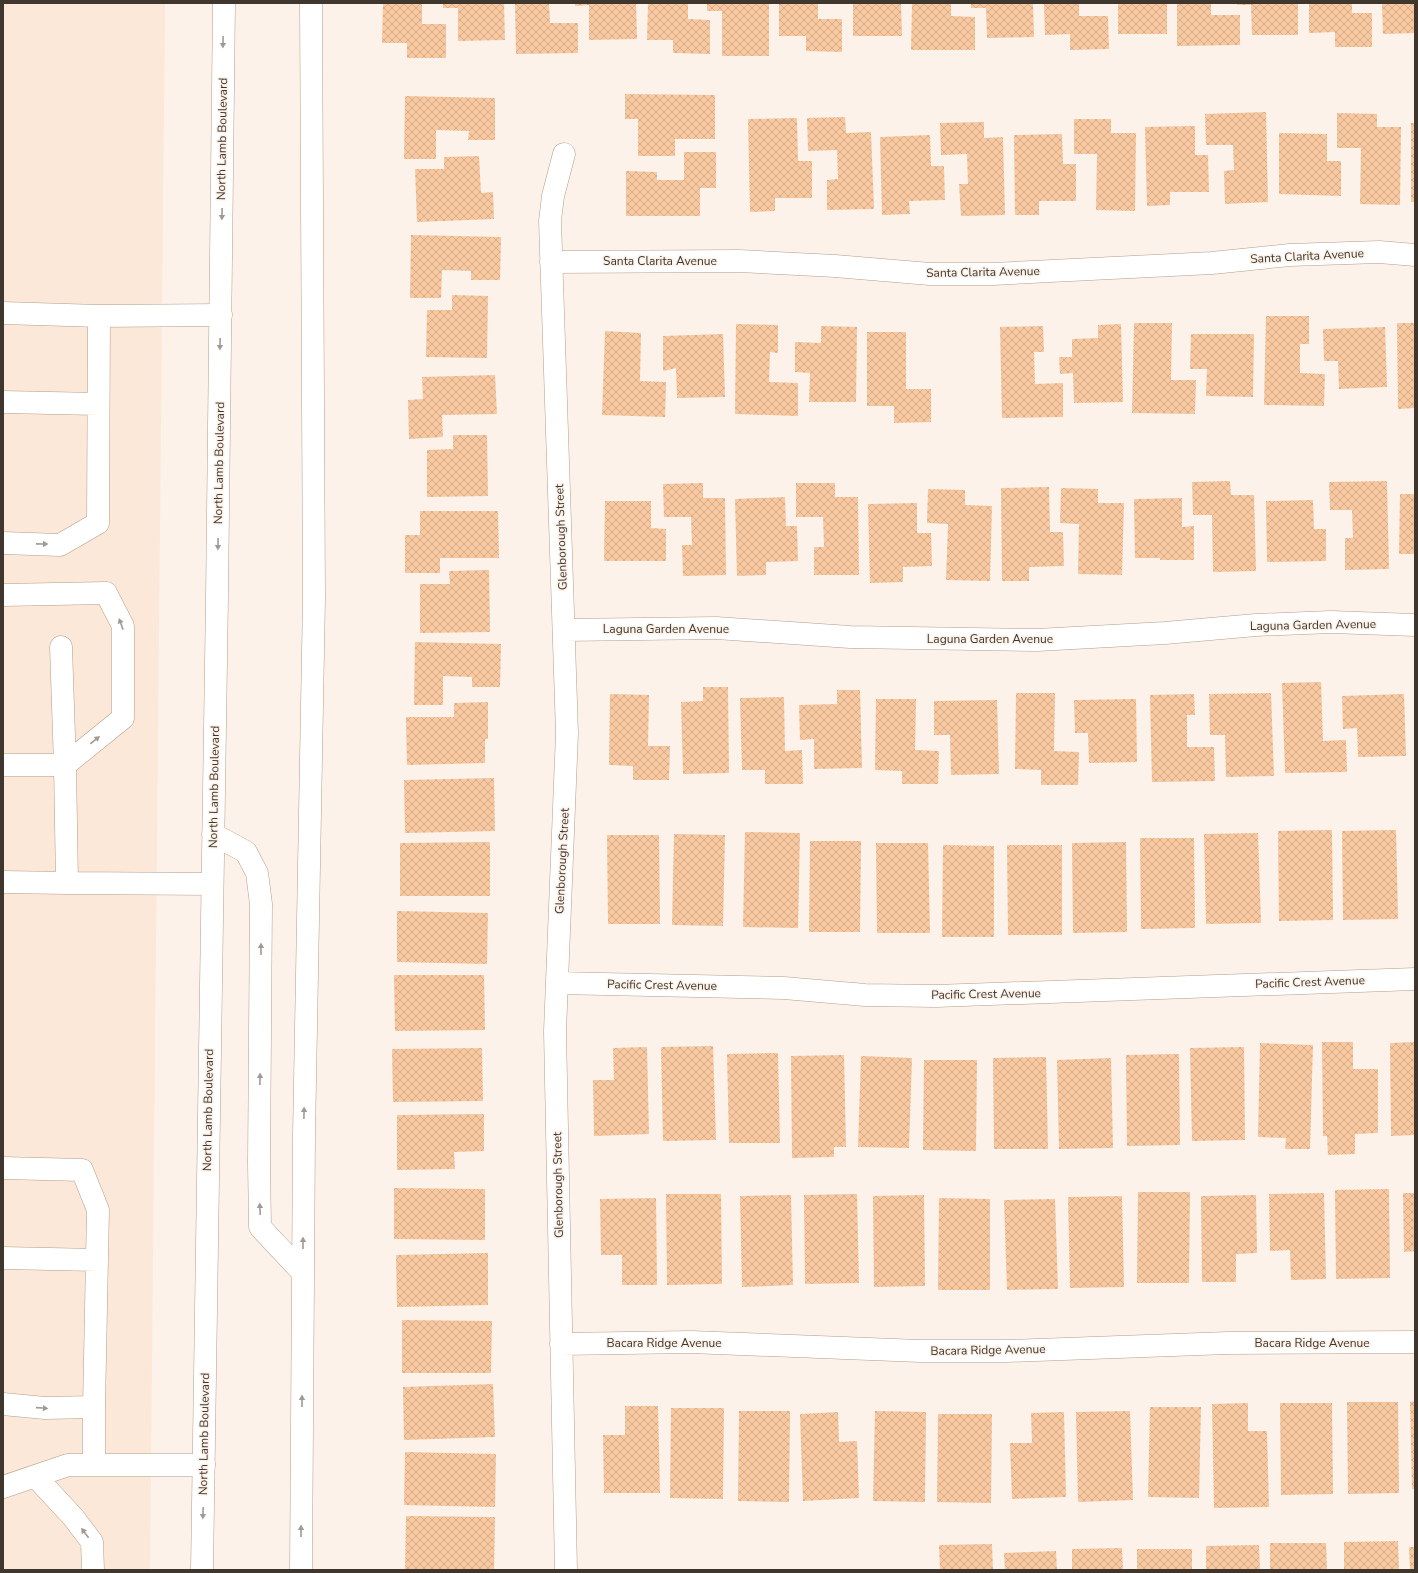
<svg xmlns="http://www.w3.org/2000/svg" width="1418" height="1573" viewBox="0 0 1418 1573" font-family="'Nunito Sans',sans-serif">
<defs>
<pattern id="building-cross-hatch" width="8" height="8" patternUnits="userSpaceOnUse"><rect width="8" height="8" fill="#f8c9a0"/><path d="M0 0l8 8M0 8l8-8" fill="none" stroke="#d6ad8a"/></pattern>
</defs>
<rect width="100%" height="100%" fill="#fcf2e9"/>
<!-- built -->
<path fill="#fbe8d8" d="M 3,3 L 165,3 L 150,1570 L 3,1570 Z"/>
<!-- building -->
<path fill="url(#building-cross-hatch)" d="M 383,3 L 422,3 L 422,24 L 446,24 L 446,58 L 407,58 L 407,43 L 382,43 Z
M 443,3 L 504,3 L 505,40 L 458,41 L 458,8 L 443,8 Z
M 515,3 L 549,3 L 550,23 L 578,23 L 578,53 L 516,54 Z
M 575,3 L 636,3 L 637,39 L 589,40 L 589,5 L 575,6 Z
M 648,3 L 688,3 L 688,19 L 710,20 L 710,54 L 673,53 L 673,40 L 647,40 Z
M 707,3 L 769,3 L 769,56 L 722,56 L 722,11 L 707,11 Z
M 779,3 L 818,3 L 818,19 L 842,19 L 842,52 L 806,51 L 806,36 L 779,36 Z
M 853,3 L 901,3 L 902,36 L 853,36 Z
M 912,3 L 951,3 L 951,16 L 975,17 L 975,50 L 911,50 Z
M 971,3 L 1033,3 L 1034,37 L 987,38 L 986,8 L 971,8 Z
M 1044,3 L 1079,3 L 1079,16 L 1108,16 L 1109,49 L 1070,50 L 1070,34 L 1045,35 Z
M 1118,3 L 1167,3 L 1167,34 L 1118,34 Z
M 1177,3 L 1211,3 L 1211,15 L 1240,15 L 1240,45 L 1177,46 Z
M 1237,3 L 1298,3 L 1298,35 L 1252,35 L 1251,5 L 1237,5 Z
M 1309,3 L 1352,3 L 1352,13 L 1372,13 L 1372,47 L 1335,47 L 1335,32 L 1309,33 Z
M 1382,3 L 1415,3 L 1415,33 L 1383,34 Z
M 625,94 L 715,95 L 715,139 L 675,139 L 675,156 L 638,156 L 638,119 L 625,119 Z
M 405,96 L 495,98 L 495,140 L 468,140 L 469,131 L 436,130 L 436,159 L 404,159 Z
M 1266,112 L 1268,202 L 1225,204 L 1224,171 L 1234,170 L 1233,145 L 1206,145 L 1205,114 Z
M 1337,113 L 1377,114 L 1377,127 L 1401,127 L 1400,205 L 1360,204 L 1361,148 L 1337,148 Z
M 845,117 L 846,133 L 871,132 L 874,209 L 827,210 L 827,180 L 838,179 L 837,150 L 808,151 L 807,118 Z
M 797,118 L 798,161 L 812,161 L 812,198 L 775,198 L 775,211 L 750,212 L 748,119 Z
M 1074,119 L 1111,119 L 1111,133 L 1136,133 L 1135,211 L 1096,210 L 1097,154 L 1074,154 Z
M 984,122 L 984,138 L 1003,137 L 1005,215 L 961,216 L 959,184 L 968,184 L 967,154 L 941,155 L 940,123 Z
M 1411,123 L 1415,123 L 1415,202 L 1411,202 Z
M 1195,126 L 1195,155 L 1208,155 L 1209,192 L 1170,192 L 1170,205 L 1147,206 L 1145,127 Z
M 1279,133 L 1327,134 L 1327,161 L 1341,161 L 1341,196 L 1279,194 Z
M 1062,134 L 1063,164 L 1076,164 L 1076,201 L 1039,201 L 1039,215 L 1015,215 L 1014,135 Z
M 930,135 L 931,166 L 944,166 L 945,200 L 909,201 L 910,214 L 882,215 L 880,137 Z
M 684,152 L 716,152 L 716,188 L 700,188 L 700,216 L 626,216 L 626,171 L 657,172 L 657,180 L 684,180 Z
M 479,156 L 481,193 L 493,192 L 494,219 L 417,222 L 415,169 L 444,169 L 444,157 Z
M 411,235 L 501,237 L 500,280 L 471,280 L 471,271 L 442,270 L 441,298 L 410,298 Z
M 452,295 L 488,296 L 487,358 L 426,357 L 427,310 L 452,310 Z
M 1266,316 L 1309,316 L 1309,344 L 1300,344 L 1300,373 L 1325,374 L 1324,406 L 1264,405 Z
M 1134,323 L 1172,323 L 1171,380 L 1196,380 L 1195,414 L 1132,413 Z
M 1397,323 L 1415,323 L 1415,408 L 1398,409 Z
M 736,324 L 778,325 L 778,353 L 770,352 L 769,382 L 798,383 L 798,416 L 735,414 Z
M 1121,324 L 1123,402 L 1074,403 L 1073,373 L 1060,374 L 1059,357 L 1072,357 L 1072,339 L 1098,338 L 1098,325 Z
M 821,326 L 857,327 L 856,402 L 809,402 L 810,373 L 795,372 L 795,342 L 821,343 Z
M 1043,326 L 1044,352 L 1034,352 L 1035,384 L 1063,383 L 1063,417 L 1002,418 L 1000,327 Z
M 1385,327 L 1387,387 L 1339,389 L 1338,361 L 1324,361 L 1323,329 Z
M 605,331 L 641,333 L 640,381 L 666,382 L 665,417 L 602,415 Z
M 867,332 L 906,332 L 906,389 L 931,389 L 931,422 L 894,423 L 894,406 L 867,406 Z
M 723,334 L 725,397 L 677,398 L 676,368 L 663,371 L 663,336 Z
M 1191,334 L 1254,334 L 1253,397 L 1206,396 L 1207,369 L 1190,369 Z
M 495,375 L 497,414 L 442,415 L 443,437 L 409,439 L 408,400 L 423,399 L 422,377 Z
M 453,435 L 487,435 L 488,496 L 427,497 L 427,450 L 453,449 Z
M 1230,481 L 1231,495 L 1254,495 L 1256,571 L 1213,572 L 1212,515 L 1193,515 L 1192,482 Z
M 1387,481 L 1389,569 L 1345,570 L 1345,538 L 1353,538 L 1352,510 L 1330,510 L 1329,482 Z
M 703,483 L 703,498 L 725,498 L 726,575 L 683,576 L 682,545 L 692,545 L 691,517 L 664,517 L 663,484 Z
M 796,483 L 835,483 L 835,497 L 858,497 L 859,575 L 814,575 L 814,547 L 824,547 L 823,517 L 796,517 Z
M 1049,487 L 1050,532 L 1063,532 L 1064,566 L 1029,567 L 1029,581 L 1002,581 L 1001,488 Z
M 1061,488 L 1098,489 L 1098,503 L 1124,503 L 1122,575 L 1078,574 L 1079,524 L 1060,523 Z
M 928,489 L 965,490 L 965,505 L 992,506 L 990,581 L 946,580 L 948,524 L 927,523 Z
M 1400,494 L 1415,494 L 1415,554 L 1399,554 Z
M 785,497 L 786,526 L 797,526 L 798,561 L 766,562 L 766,575 L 737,576 L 735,499 Z
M 1182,498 L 1182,527 L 1194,526 L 1194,560 L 1160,560 L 1160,558 L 1135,558 L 1134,499 Z
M 1313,500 L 1314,529 L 1326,529 L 1326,561 L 1267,562 L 1266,501 Z
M 605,501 L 651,501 L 651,528 L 666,529 L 666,561 L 604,561 Z
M 917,503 L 917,533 L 931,533 L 932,566 L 903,567 L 903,582 L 870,583 L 868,504 Z
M 420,511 L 498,511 L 499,558 L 440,558 L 440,573 L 405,573 L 405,535 L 420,535 Z
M 489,570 L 490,632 L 420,633 L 420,584 L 450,584 L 449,571 Z
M 415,642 L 501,644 L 500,687 L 472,687 L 472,677 L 443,676 L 443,705 L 414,705 Z
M 1321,682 L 1323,741 L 1346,740 L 1347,772 L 1285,773 L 1282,683 Z
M 703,687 L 728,687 L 729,773 L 683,774 L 681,702 L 703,701 Z
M 837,690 L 860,690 L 862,768 L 814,769 L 814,739 L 800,740 L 799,705 L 837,704 Z
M 1016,693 L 1055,693 L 1054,751 L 1079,752 L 1078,785 L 1041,785 L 1041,770 L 1015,769 Z
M 1271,693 L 1274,776 L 1226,777 L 1225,735 L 1210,735 L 1209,694 Z
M 610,694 L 649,695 L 648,746 L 670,746 L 669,780 L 633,780 L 633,766 L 609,765 Z
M 1194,694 L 1195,715 L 1187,715 L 1187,747 L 1214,747 L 1215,781 L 1152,782 L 1150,695 Z
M 1404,694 L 1406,756 L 1358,757 L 1357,728 L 1343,729 L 1342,696 Z
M 784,697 L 785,751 L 802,750 L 803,784 L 765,784 L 765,770 L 742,770 L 740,698 Z
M 876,699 L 916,699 L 915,750 L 939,751 L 938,784 L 902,784 L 902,771 L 875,770 Z
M 1136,699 L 1137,762 L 1089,763 L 1088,733 L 1075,733 L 1074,700 Z
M 997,700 L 999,774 L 951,775 L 950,735 L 934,735 L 934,701 Z
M 488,702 L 488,739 L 485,739 L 485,763 L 407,765 L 406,717 L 454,717 L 454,703 Z
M 494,778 L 495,831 L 405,833 L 404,780 Z
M 1332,830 L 1333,920 L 1279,921 L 1278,831 Z
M 1396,830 L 1398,919 L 1343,920 L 1342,831 Z
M 745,832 L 800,833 L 798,928 L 743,927 Z
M 1258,833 L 1261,923 L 1206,924 L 1204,834 Z
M 674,834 L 725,835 L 723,926 L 672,925 Z
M 607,835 L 659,835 L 660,924 L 608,924 Z
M 1140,838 L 1194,838 L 1195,928 L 1141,929 Z
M 810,841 L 861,841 L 860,932 L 809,932 Z
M 490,842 L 490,896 L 400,896 L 400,843 Z
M 1126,842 L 1127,932 L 1073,933 L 1072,843 Z
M 876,843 L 928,843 L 930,933 L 877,933 Z
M 943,845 L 994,846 L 994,937 L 942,937 Z
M 1007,845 L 1062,845 L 1062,935 L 1008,935 Z
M 397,911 L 488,913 L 487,964 L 397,962 Z
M 394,975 L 484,975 L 485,1030 L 395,1031 Z
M 1322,1042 L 1353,1042 L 1353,1069 L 1378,1069 L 1378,1133 L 1355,1134 L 1355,1154 L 1328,1155 L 1327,1136 L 1323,1136 Z
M 1415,1042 L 1415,1135 L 1391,1136 L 1390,1043 Z
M 1260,1043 L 1313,1045 L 1310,1149 L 1285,1149 L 1286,1138 L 1258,1137 Z
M 713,1046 L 716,1140 L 663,1141 L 661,1047 Z
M 647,1047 L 649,1134 L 594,1136 L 593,1080 L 614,1080 L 613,1048 Z
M 1244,1047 L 1245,1140 L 1192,1141 L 1190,1048 Z
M 482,1048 L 483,1101 L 393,1102 L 392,1049 Z
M 778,1053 L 780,1143 L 729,1143 L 727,1054 Z
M 1179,1054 L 1180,1145 L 1127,1146 L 1126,1055 Z
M 844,1055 L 846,1147 L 834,1147 L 834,1157 L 792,1158 L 791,1056 Z
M 861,1056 L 912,1058 L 909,1148 L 858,1147 Z
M 1046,1057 L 1048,1149 L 994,1149 L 993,1058 Z
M 1111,1058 L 1113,1148 L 1059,1149 L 1057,1060 Z
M 924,1060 L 977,1060 L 976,1151 L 923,1150 Z
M 484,1114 L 484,1151 L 454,1152 L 455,1169 L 397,1170 L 397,1115 Z
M 394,1188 L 485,1189 L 485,1240 L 394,1239 Z
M 1389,1189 L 1390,1278 L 1336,1279 L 1335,1190 Z
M 1138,1192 L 1190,1192 L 1189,1283 L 1137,1283 Z
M 1324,1193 L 1326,1279 L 1291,1280 L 1290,1250 L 1270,1251 L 1269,1194 Z
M 1403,1193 L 1415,1193 L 1415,1251 L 1404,1252 Z
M 666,1194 L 721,1194 L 722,1284 L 667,1285 Z
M 857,1194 L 859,1283 L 805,1284 L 804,1195 Z
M 791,1195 L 793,1285 L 742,1287 L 740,1196 Z
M 924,1195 L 925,1286 L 874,1287 L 873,1196 Z
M 1256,1195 L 1257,1253 L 1236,1254 L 1236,1282 L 1202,1282 L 1201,1196 Z
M 1122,1196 L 1124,1287 L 1070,1288 L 1068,1197 Z
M 656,1198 L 657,1285 L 622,1285 L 622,1255 L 601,1255 L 600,1199 Z
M 939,1198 L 990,1199 L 990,1290 L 938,1290 Z
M 1055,1199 L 1058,1289 L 1007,1290 L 1004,1200 Z
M 488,1253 L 488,1305 L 397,1307 L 396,1255 Z
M 402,1320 L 492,1321 L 491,1373 L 402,1373 Z
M 493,1384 L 495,1437 L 404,1440 L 403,1387 Z
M 1415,1401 L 1415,1489 L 1412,1489 L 1410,1402 Z
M 1347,1402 L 1398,1402 L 1399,1493 L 1348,1494 Z
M 1248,1403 L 1248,1431 L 1267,1431 L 1269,1507 L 1214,1508 L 1212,1404 Z
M 1280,1403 L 1332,1403 L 1333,1494 L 1281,1495 Z
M 625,1406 L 658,1406 L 660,1493 L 604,1493 L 603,1435 L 625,1435 Z
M 1150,1407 L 1201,1407 L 1199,1498 L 1148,1497 Z
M 671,1408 L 724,1408 L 723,1499 L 670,1498 Z
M 739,1411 L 790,1411 L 789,1502 L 738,1501 Z
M 875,1411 L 926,1412 L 925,1502 L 873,1501 Z
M 1130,1411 L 1133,1500 L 1078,1502 L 1076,1412 Z
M 838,1412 L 839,1442 L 857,1441 L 859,1498 L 803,1501 L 800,1414 Z
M 1064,1412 L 1066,1497 L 1012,1499 L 1010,1443 L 1032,1443 L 1031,1413 Z
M 938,1414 L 992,1414 L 991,1503 L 937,1502 Z
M 405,1452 L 496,1454 L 495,1507 L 404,1505 Z
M 406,1516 L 495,1517 L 494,1570 L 405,1569 Z
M 1398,1541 L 1399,1570 L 1344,1570 L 1344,1542 Z
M 1270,1543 L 1326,1543 L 1327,1570 L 1270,1570 Z
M 992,1544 L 993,1570 L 940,1570 L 939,1545 Z
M 1259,1545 L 1260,1570 L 1206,1570 L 1206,1546 Z
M 1409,1547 L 1415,1547 L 1415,1570 L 1410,1570 Z
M 1122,1548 L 1123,1570 L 1072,1570 L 1072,1549 Z
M 1137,1549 L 1192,1549 L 1192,1570 L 1137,1570 Z
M 1056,1551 L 1057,1570 L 1005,1570 L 1004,1553 Z"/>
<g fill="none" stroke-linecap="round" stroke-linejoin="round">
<!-- minor casing -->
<g stroke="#b59d89" stroke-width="23">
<path id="minor" d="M 564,154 L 553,196 L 550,221 L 567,733 L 555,1031 L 566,1570
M 551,262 L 739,261 L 835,266 L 930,274 L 993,274 L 1212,263 L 1290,255 L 1379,252 L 1415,255
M 3,313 L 99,316 L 98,523 L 60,545 L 3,543
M 99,316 L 221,315
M 3,402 L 98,404
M 3,595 L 106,593 L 123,626 L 123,718 L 65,765
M 564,630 L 716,628 L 850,637 L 1037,640 L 1165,633 L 1256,625 L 1331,622 L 1415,625
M 61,647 L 65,765
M 3,765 L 65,765 L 67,883 L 3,882
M 67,883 L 212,884
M 557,983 L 784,988 L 865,995 L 936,996 L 1415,979
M 3,1168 L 82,1170 L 98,1210 L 94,1407 L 94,1465
M 3,1258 L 97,1260
M 561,1344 L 691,1342 L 920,1351 L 1007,1351 L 1228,1343 L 1415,1342
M 3,1404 L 45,1408 L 94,1407
M 35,1476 L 73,1517 L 92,1542 L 93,1570
M 3,1487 L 68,1465 L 204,1465"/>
</g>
<!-- major casing -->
<g stroke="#b59d89" stroke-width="23">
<path id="major" d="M 213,834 L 246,852 L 257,873 L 261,904 L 259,1163 L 260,1227 L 303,1273
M 202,1570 L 217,597 L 224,3
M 301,1570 L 304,1135 L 314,598 L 311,3"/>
</g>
<!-- minor -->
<use href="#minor" stroke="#fff" stroke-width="22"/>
<!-- major -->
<use href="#major" stroke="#fff" stroke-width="22"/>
</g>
<!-- one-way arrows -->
<defs><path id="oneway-solid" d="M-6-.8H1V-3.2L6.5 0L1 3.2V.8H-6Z"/></defs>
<g fill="#9f9a96">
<use href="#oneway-solid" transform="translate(223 42) rotate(91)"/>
<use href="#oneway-solid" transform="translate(222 214) rotate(91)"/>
<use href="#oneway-solid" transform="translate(220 344) rotate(91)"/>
<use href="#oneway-solid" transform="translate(42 544) rotate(1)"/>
<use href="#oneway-solid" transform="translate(218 544) rotate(91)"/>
<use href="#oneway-solid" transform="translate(121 624) rotate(-110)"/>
<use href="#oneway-solid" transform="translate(95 740) rotate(-39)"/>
<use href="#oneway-solid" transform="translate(261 949) rotate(-90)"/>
<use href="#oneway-solid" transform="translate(260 1079) rotate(-89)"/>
<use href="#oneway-solid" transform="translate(304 1113) rotate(-89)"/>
<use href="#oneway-solid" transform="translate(260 1209) rotate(-92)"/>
<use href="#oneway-solid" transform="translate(303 1243) rotate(-90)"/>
<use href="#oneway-solid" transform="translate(302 1401) rotate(-90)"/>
<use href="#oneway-solid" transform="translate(42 1408) rotate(4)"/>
<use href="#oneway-solid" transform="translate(203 1513) rotate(91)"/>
<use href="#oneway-solid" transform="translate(301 1531) rotate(-90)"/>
<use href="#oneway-solid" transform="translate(85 1533) rotate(-127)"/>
</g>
<g text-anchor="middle" stroke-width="3" stroke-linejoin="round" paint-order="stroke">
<!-- street labels -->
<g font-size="12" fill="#3f362d" stroke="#fcf2e9">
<text transform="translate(222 139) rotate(-89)" y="4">North Lamb Boulevard</text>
<text transform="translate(1307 256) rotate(-3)" y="4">Santa Clarita Avenue</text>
<text x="660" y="265">Santa Clarita Avenue</text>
<text transform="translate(983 272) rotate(-1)" y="4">Santa Clarita Avenue</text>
<text transform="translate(219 463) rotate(-89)" y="4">North Lamb Boulevard</text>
<text transform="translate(561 537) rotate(-92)" y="4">Glenborough Street</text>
<text transform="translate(1313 625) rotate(-1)" y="4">Laguna Garden Avenue</text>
<text x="666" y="633">Laguna Garden Avenue</text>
<text x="990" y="643">Laguna Garden Avenue</text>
<text transform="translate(214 787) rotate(-89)" y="4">North Lamb Boulevard</text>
<text transform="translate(562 861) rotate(-87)" y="4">Glenborough Street</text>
<text transform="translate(1310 982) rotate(-2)" y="4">Pacific Crest Avenue</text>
<text transform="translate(662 985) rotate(1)" y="4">Pacific Crest Avenue</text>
<text transform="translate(986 994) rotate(-1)" y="4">Pacific Crest Avenue</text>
<text transform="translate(208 1110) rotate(-89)" y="4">North Lamb Boulevard</text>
<text transform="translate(558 1185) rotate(-91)" y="4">Glenborough Street</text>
<text x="664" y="1347">Bacara Ridge Avenue</text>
<text x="1312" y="1347">Bacara Ridge Avenue</text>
<text transform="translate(988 1350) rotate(-1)" y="4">Bacara Ridge Avenue</text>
<text transform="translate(204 1434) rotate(-89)" y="4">North Lamb Boulevard</text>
</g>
</g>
<!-- border -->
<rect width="1418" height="1573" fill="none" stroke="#3f362d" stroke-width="8"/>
</svg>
